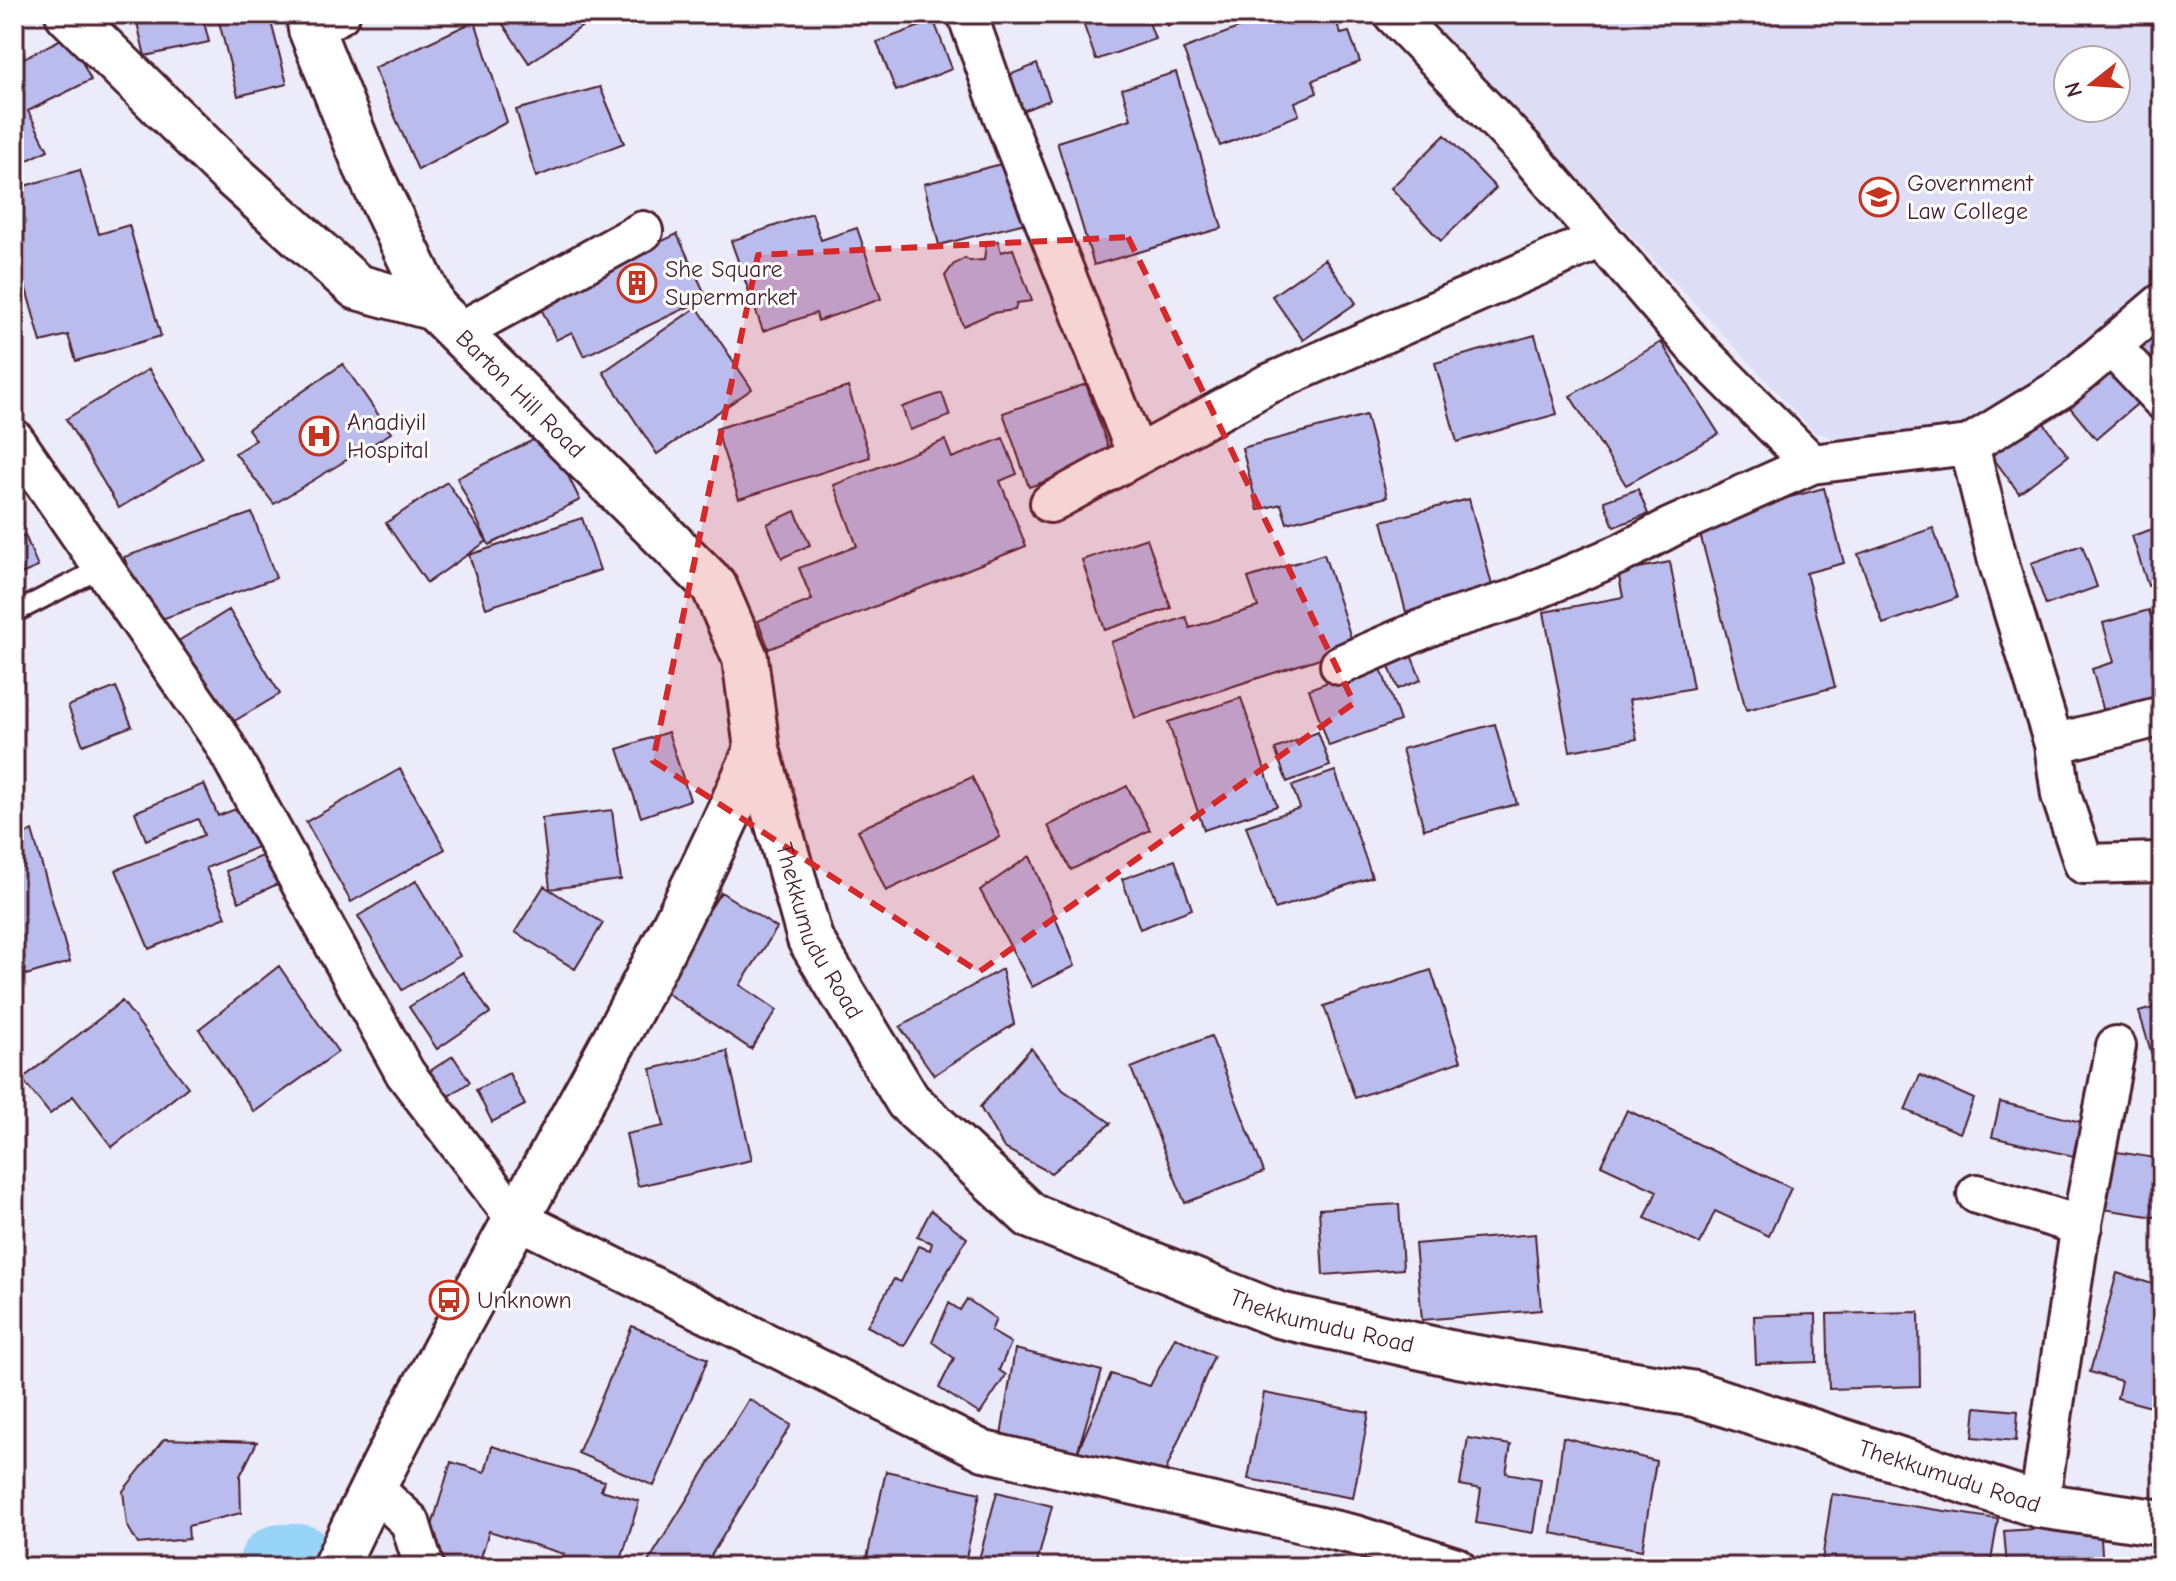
<svg xmlns="http://www.w3.org/2000/svg" width="2176" height="1581" viewBox="0 0 2176 1581" font-family="'Comic Neue',sans-serif">
<rect width="100%" height="100%" fill="#ebebfa"/>
<filter id="ink" filterUnits="userSpaceOnUse"><feTurbulence type="fractalNoise" baseFrequency=".0125" numOctaves="2"/><feDisplacementMap in="SourceGraphic" scale="16" xChannelSelector="R" yChannelSelector="G"/><feConvolveMatrix kernelMatrix="1 2 1 2 8 2 1 2 1" color-interpolation-filters="sRGB"/></filter>
<g filter="url(#ink)">
<!-- built -->
<path fill="#ddddf6" fill-rule="evenodd" d="M 1425,14 L 2162,14 L 2162,286 L 2052,383 L 1910,459 L 1814,432 ZM 2068,60 L 2116,60 L 2116,108 L 2068,108 Z"/>
<g fill="none" stroke-linecap="round" stroke-linejoin="round">
<!-- river -->
<path stroke="#97d4f8" stroke-width="86" d="M 281,1567 L 298,1567"/>
</g>
<!-- building -->
<path fill="#bbbcee" stroke="#4a1f2b" stroke-width="2" d="M 135,14 L 202,14 L 209,42 L 145,56 Z
M 217,14 L 269,14 L 287,84 L 238,96 Z
M 496,14 L 595,14 L 597,16 L 529,63 Z
M 1080,14 L 1146,14 L 1155,39 L 1096,60 Z
M 1163,14 L 1203,14 L 1168,26 Z
M 1275,14 L 1333,14 L 1341,34 L 1349,32 L 1360,62 L 1313,80 L 1317,93 L 1295,102 L 1299,115 L 1220,146 L 1183,49 Z
M 475,21 L 507,122 L 418,170 L 374,68 Z
M 934,21 L 952,69 L 896,91 L 877,42 Z
M 69,35 L 91,80 L 28,111 L 48,150 L 14,167 L 14,63 Z
M 1037,64 L 1050,100 L 1020,112 L 1007,76 Z
M 1176,72 L 1222,228 L 1094,265 L 1057,142 L 1131,119 L 1122,89 Z
M 600,87 L 624,143 L 536,177 L 516,110 Z
M 1445,135 L 1496,188 L 1441,241 L 1391,188 Z
M 1013,161 L 1029,222 L 939,245 L 924,184 Z
M 80,170 L 99,234 L 129,225 L 161,336 L 76,361 L 68,335 L 41,342 L 14,246 L 14,189 Z
M 812,213 L 821,240 L 857,228 L 881,299 L 818,321 L 816,313 L 763,331 L 731,241 Z
M 677,234 L 707,298 L 584,356 L 572,332 L 556,340 L 537,300 Z
M 998,241 L 1001,252 L 1013,249 L 1032,301 L 1017,303 L 1015,310 L 992,313 L 963,326 L 945,276 L 953,265 L 965,258 L 970,261 L 984,260 L 986,244 Z
M 1325,259 L 1356,303 L 1303,340 L 1272,296 Z
M 697,307 L 752,389 L 657,454 L 603,372 Z
M 2162,323 L 2162,381 L 2130,355 Z
M 1535,335 L 1557,414 L 1457,442 L 1435,363 Z
M 1661,342 L 1719,434 L 1626,485 L 1570,396 Z
M 343,364 L 391,433 L 274,504 L 235,453 L 256,440 L 248,429 Z
M 2106,365 L 2137,404 L 2096,439 L 2063,399 Z
M 149,369 L 203,458 L 119,508 L 66,419 Z
M 1086,384 L 1112,458 L 1029,487 L 1003,413 Z
M 848,387 L 870,457 L 739,499 L 716,429 Z
M 942,393 L 950,416 L 910,430 L 902,407 Z
M 1366,415 L 1387,497 L 1287,523 L 1281,504 L 1258,510 L 1242,448 Z
M 2038,415 L 2068,456 L 2019,493 L 1988,451 Z
M 547,433 L 580,500 L 489,545 L 457,478 Z
M 1003,438 L 1017,474 L 1000,481 L 1026,546 L 769,649 L 758,621 L 812,600 L 799,568 L 857,546 L 834,485 L 945,440 L 952,458 Z
M 447,482 L 487,541 L 427,583 L 386,523 Z
M 1824,488 L 1844,563 L 1806,573 L 1835,687 L 1746,710 L 1697,522 Z
M 1638,489 L 1648,514 L 1614,527 L 1604,501 Z
M 1469,499 L 1493,589 L 1406,612 L 1382,521 Z
M 795,511 L 810,545 L 782,558 L 767,524 Z
M 252,513 L 276,578 L 148,624 L 124,557 Z
M 582,518 L 600,570 L 486,608 L 469,555 Z
M 2162,526 L 2162,581 L 2148,586 L 2132,536 Z
M 1933,528 L 1957,598 L 1883,624 L 1858,554 Z
M 25,535 L 38,567 L 14,577 L 14,540 Z
M 1147,538 L 1171,608 L 1105,630 L 1082,560 Z
M 2082,545 L 2097,587 L 2046,605 L 2031,563 Z
M 1324,554 L 1354,647 L 1135,718 L 1111,642 L 1186,617 L 1190,628 L 1258,607 L 1248,578 Z
M 1670,562 L 1693,688 L 1629,700 L 1637,739 L 1570,751 L 1544,612 L 1623,597 L 1618,572 Z
M 229,610 L 280,694 L 226,726 L 175,643 Z
M 2149,610 L 2162,656 L 2162,696 L 2104,712 L 2092,669 L 2114,662 L 2103,623 Z
M 1409,650 L 1421,680 L 1398,689 L 1386,659 Z
M 1379,663 L 1400,721 L 1329,746 L 1309,689 Z
M 116,687 L 132,726 L 83,745 L 68,706 Z
M 1241,698 L 1277,806 L 1204,830 L 1168,722 Z
M 1495,724 L 1517,804 L 1424,829 L 1402,749 Z
M 668,732 L 690,800 L 641,817 L 618,749 Z
M 1318,732 L 1330,766 L 1287,782 L 1275,749 Z
M 400,769 L 445,849 L 351,902 L 306,822 Z
M 1335,771 L 1372,877 L 1275,909 L 1246,826 L 1300,808 L 1292,786 Z
M 972,777 L 1000,837 L 886,891 L 858,830 Z
M 204,784 L 218,816 L 251,803 L 267,843 L 206,868 L 226,917 L 149,949 L 116,870 L 204,835 L 198,819 L 146,840 L 135,812 Z
M 1127,786 L 1150,830 L 1071,870 L 1048,826 Z
M 612,810 L 621,880 L 550,889 L 542,818 Z
M 32,831 L 70,962 L 26,975 L 22,961 L 14,963 L 14,837 Z
M 271,852 L 284,881 L 239,902 L 226,871 Z
M 1030,856 L 1075,966 L 1032,987 L 980,890 Z
M 1175,860 L 1192,909 L 1140,929 L 1122,879 Z
M 416,881 L 460,956 L 402,990 L 358,916 Z
M 544,886 L 603,923 L 575,969 L 515,932 Z
M 721,892 L 777,928 L 740,985 L 777,1010 L 751,1049 L 659,988 Z
M 279,966 L 338,1052 L 254,1112 L 199,1029 Z
M 1002,969 L 1014,1024 L 934,1075 L 900,1027 Z
M 1431,970 L 1461,1061 L 1355,1098 L 1324,1006 Z
M 463,972 L 490,1013 L 437,1049 L 409,1007 Z
M 122,1001 L 188,1087 L 112,1147 L 73,1096 L 50,1114 L 22,1079 Z
M 2162,1005 L 2162,1088 L 2139,1012 Z
M 1211,1036 L 1264,1172 L 1185,1203 L 1131,1068 Z
M 1031,1048 L 1063,1090 L 1111,1123 L 1051,1173 L 1004,1148 L 980,1107 Z
M 727,1051 L 752,1160 L 638,1186 L 626,1134 L 664,1126 L 651,1069 Z
M 453,1056 L 470,1082 L 447,1097 L 430,1071 Z
M 509,1073 L 525,1105 L 492,1122 L 476,1090 Z
M 1920,1075 L 1974,1099 L 1960,1133 L 1905,1110 Z
M 2000,1102 L 2081,1122 L 2073,1156 L 1992,1137 Z
M 1627,1110 L 1791,1188 L 1769,1236 L 1715,1211 L 1700,1244 L 1645,1218 L 1657,1191 L 1601,1165 Z
M 2111,1151 L 2162,1159 L 2162,1218 L 2103,1209 Z
M 1399,1204 L 1403,1269 L 1323,1275 L 1319,1209 Z
M 931,1210 L 967,1238 L 904,1346 L 867,1326 L 894,1279 L 901,1282 L 918,1246 L 930,1250 L 932,1243 L 917,1237 Z
M 1535,1234 L 1541,1310 L 1422,1320 L 1415,1244 Z
M 2117,1273 L 2162,1287 L 2162,1386 L 2155,1408 L 2117,1398 L 2121,1381 L 2090,1372 Z
M 967,1299 L 996,1319 L 991,1331 L 1011,1343 L 999,1370 L 1006,1375 L 980,1414 L 939,1388 L 954,1358 L 932,1342 L 949,1303 L 960,1310 Z
M 1919,1312 L 1920,1386 L 1829,1389 L 1827,1314 Z
M 1816,1314 L 1817,1362 L 1756,1364 L 1754,1316 Z
M 632,1326 L 708,1359 L 654,1486 L 578,1453 Z
M 1175,1337 L 1214,1356 L 1164,1475 L 1077,1453 L 1111,1374 L 1150,1386 Z
M 1015,1349 L 1102,1371 L 1077,1453 L 1001,1436 Z
M 1264,1393 L 1369,1413 L 1353,1498 L 1248,1479 Z
M 749,1399 L 791,1425 L 704,1567 L 645,1567 Z
M 1976,1407 L 2018,1411 L 2016,1441 L 1973,1437 Z
M 1563,1437 L 1656,1461 L 1642,1550 L 1551,1533 Z
M 1468,1438 L 1511,1445 L 1506,1473 L 1541,1479 L 1533,1533 L 1476,1523 L 1481,1489 L 1460,1485 Z
M 164,1439 L 257,1442 L 240,1476 L 241,1513 L 188,1526 L 189,1539 L 138,1544 L 127,1525 L 123,1491 Z
M 492,1446 L 604,1481 L 601,1490 L 639,1501 L 619,1567 L 560,1567 L 564,1554 L 489,1531 L 478,1567 L 459,1567 L 423,1556 L 451,1462 L 485,1472 Z
M 886,1471 L 980,1493 L 964,1567 L 865,1567 Z
M 997,1492 L 1052,1506 L 1036,1567 L 977,1567 Z
M 1832,1494 L 1998,1519 L 1990,1567 L 1821,1567 Z
M 2100,1525 L 2103,1567 L 2007,1567 L 2004,1531 Z"/>
<g fill="none" stroke-linecap="round" stroke-linejoin="round">
<!-- lane casing -->
<g stroke="#4a1f2b" stroke-width="24">
<path id="lane" d="M 14,613 L 103,567"/>
</g>
<!-- street casing -->
<g stroke="#4a1f2b" stroke-width="44">
<path id="street" d="M 967,14 L 1002,113 L 1137,455
M 1393,14 L 1522,147 L 1696,348 L 1812,464 L 1969,445 L 2063,387 L 2162,303
M 311,29 L 340,14
M 459,332 L 643,231
M 2112,347 L 2162,400
M 14,439 L 222,740 L 405,1073 L 515,1218 L 984,1451 L 1355,1535 L 1456,1567
M 1969,445 L 1998,561 L 2054,744 L 2061,795 L 2084,864 L 2162,862
M 1050,503 L 1266,385 L 1601,238
M 1340,665 L 1437,623 L 1512,600 L 1622,553 L 1671,527 L 1812,464
M 2054,744 L 2162,716
M 1977,1194 L 2082,1226
M 372,1487 L 410,1522 L 424,1567
M 2039,1505 L 2078,1244 L 2116,1046"/>
</g>
<!-- secondary casing -->
<g stroke="#4a1f2b" stroke-width="50">
<g id="secondary">
<path d="M 68,14 L 228,171 L 357,287 L 434,308"/>
<path id="s1" d="M 309,14 L 311,29 L 366,166 L 434,308 L 714,586 L 745,658 L 757,749 L 810,939 L 908,1101 L 1031,1216 L 1279,1315 L 1458,1355 L 1695,1394 L 2039,1505 L 2162,1523"/>
<path d="M 335,1567 C 464,1289 637,1031 757,749"/>
</g>
</g>
<!-- lane -->
<use href="#lane" stroke="#fff" stroke-width="18"/>
<!-- street -->
<use href="#street" stroke="#fff" stroke-width="38"/>
<!-- secondary -->
<use href="#secondary" stroke="#fff" stroke-width="44"/>
</g>
</g>
<!-- marked area -->
<path fill="#d62828" fill-opacity="0.2" stroke="#d62828" stroke-width="6" stroke-dasharray="16 10" stroke-linejoin="round" d="M 1128,237 L 1354,703 L 979,972 L 653,761 L 758,255 Z"/>
<!-- icons -->
<defs>
<g id="university-ring" transform="scale(2)"><circle r="9.5" fill="#fff" stroke="#c8321e" stroke-width="1.5"/><path d="M0-5L7-2L0 1L-7-2ZM-4 1L0 2.5L4 1V4Q0 6-4 4Z" fill="#c8321e"/></g>
<g id="building-ring" transform="scale(2)"><circle r="9.5" fill="#fff" stroke="#c8321e" stroke-width="1.5"/><path d="M-4-6H4V6H1V3H-1V6H-4ZM-2.5-4.3h1.7v1.8h-1.7ZM.8-4.3h1.7v1.8H.8ZM-2.5-1h1.7V.8h-1.7ZM.8-1h1.7V.8H.8Z" fill="#c8321e"/></g>
<g id="hospital-ring" transform="scale(2)"><circle r="9.5" fill="#fff" stroke="#c8321e" stroke-width="1.5"/><path d="M-5-5h3v3.5h4V-5h3V5h-3V1.5h-4V5h-3Z" fill="#c8321e"/></g>
<g id="bus-ring" transform="scale(2)"><circle r="9.5" fill="#fff" stroke="#c8321e" stroke-width="1.5"/><path d="M-5-6H5V4H4V6H2V4H-2V6H-4V4H-5ZM-3.5-4V0h7V-4ZM-3.5 1.2v1.5H-2V1.2ZM2 1.2v1.5H3.5V1.2Z" fill="#c8321e"/></g>
</defs>
<g fill-rule="evenodd">
<use href="#university-ring" x="1879" y="197"/>
<use href="#building-ring" x="637" y="283"/>
<use href="#hospital-ring" x="319" y="436"/>
<use href="#bus-ring" x="449" y="1300"/>
</g>
<g text-anchor="middle" stroke-width="6" stroke-linejoin="round" paint-order="stroke">
<!-- poi labels -->
<g font-size="24" fill="#4a1f2b" stroke="#fff" text-anchor="start">
<text x="1907" y="191">Government<tspan x="1907" dy="28">Law College</tspan></text>
<text x="665" y="277">She Square<tspan x="665" dy="28">Supermarket</tspan></text>
<text x="347" y="430">Anadiyil<tspan x="347" dy="28">Hospital</tspan></text>
<text x="477" y="1308">Unknown</text>
</g>
<!-- street labels -->
<g font-size="24" fill="#4a1f2b" stroke="#fff">
<text dy="8" stroke="none"><textPath href="#s1" startOffset="442">Barton Hill Road</textPath></text>
<text dy="8" stroke="none"><textPath href="#s1" startOffset="1078">Thekkumudu Road</textPath></text>
<text dy="8" stroke="none"><textPath href="#s1" startOffset="1750">Thekkumudu Road</textPath></text>
<text dy="8" stroke="none"><textPath href="#s1" startOffset="2398">Thekkumudu Road</textPath></text>
</g>
</g>
<!-- margin -->
<rect width="2176" height="1581" fill="none" stroke="#fff" stroke-width="48"/>
<rect x="24" y="24" width="2128" height="1533" fill="none" stroke="#4a1f2b" stroke-width="3" filter="url(#ink)"/>
<!-- north arrow -->
<g transform="translate(2092 84) rotate(253)"><circle r="38" fill="#ffffff" stroke="#b7a5aa" stroke-width="2"/>
<path d="M0-6L14 30L0 20L-14 30Z" fill="#c8321e"/>
<text y="-12" font-size="22" font-weight="bold" text-anchor="middle" fill="#4a1f2b">N</text>
</g>
</svg>
